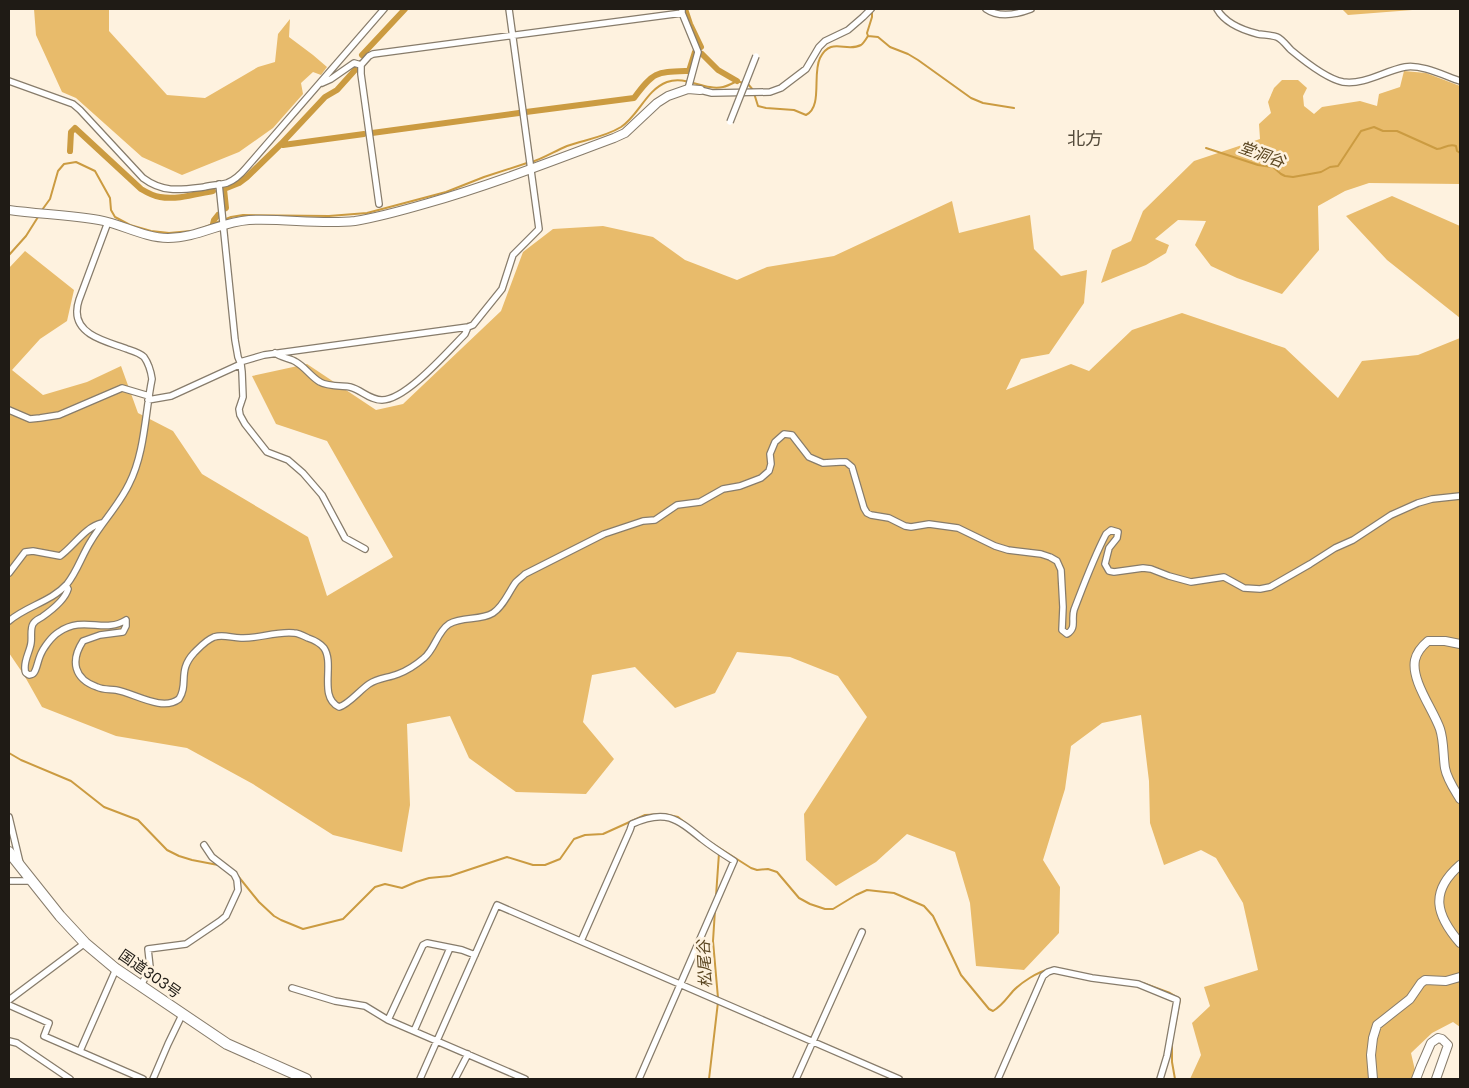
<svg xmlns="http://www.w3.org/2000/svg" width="1469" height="1088" viewBox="0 0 1469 1088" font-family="Poppins,'Noto Sans JP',sans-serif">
<rect width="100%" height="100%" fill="#fef2df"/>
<!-- green -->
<path fill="#e8bb6b" d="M 34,9 L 109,9 L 109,31 L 167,95 L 205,98 L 258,67 L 275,62 L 278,34 L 290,19 L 289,37 L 313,55 L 327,67 L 321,75 L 313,72 L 301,83 L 303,94 L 273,128 L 239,152 L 182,175 L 142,157 L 76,98 L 62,92 L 36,35 Z
M 1342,9 L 1425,9 L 1348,15 Z
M 1404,71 L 1426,73 L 1460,86 L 1460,184 L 1369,183 L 1345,191 L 1318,206 L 1319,250 L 1282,294 L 1237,278 L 1211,266 L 1195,245 L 1206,221 L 1178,220 L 1155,239 L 1169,245 L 1166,253 L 1146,265 L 1101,283 L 1112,250 L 1131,241 L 1143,211 L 1194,161 L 1260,139 L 1259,124 L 1271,113 L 1268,102 L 1274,88 L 1282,80 L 1298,80 L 1307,88 L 1303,96 L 1304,106 L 1314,114 L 1322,107 L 1360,101 L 1377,106 L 1379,94 L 1400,87 Z
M 1392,196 L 1460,226 L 1460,318 L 1387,260 L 1346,216 Z
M 952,201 L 959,233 L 1030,215 L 1034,249 L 1061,276 L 1087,270 L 1084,303 L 1049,354 L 1021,359 L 1006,390 L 1071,364 L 1089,371 L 1132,330 L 1182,313 L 1285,348 L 1338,398 L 1362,361 L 1418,355 L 1460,338 L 1460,1027 L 1453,1022 L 1432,1033 L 1411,1053 L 1417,1079 L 1190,1079 L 1201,1055 L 1192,1023 L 1210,1006 L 1204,987 L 1258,970 L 1243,903 L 1216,858 L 1201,850 L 1164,865 L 1150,823 L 1149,781 L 1141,715 L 1102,723 L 1071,746 L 1065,789 L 1043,860 L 1060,887 L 1059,933 L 1024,970 L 976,966 L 970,903 L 955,852 L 907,834 L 876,862 L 836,886 L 806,860 L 804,814 L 867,717 L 838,676 L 790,657 L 737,652 L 715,693 L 675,708 L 635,667 L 592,675 L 583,722 L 614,759 L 586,794 L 516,792 L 469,758 L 450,716 L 407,724 L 410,805 L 402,852 L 333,835 L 253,784 L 187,748 L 116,736 L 42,707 L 24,675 L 9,653 L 9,268 L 25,251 L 74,290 L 67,321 L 40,339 L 12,370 L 43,395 L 87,382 L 121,366 L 138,413 L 173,431 L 202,474 L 308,537 L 327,596 L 393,557 L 327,441 L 276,424 L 252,376 L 307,364 L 376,410 L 403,404 L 501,311 L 523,252 L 553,229 L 603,226 L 653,237 L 685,260 L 737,280 L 767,267 L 834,256 Z"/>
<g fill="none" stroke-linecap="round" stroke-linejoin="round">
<!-- stream -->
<path stroke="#cb9b41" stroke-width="2" d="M 868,36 L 878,37 L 890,47 L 908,54 L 918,60 L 971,98 L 983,103 L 1014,108
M 748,84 L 753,90 L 758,106 L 766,108 L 794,110 L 806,115 C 823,107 812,74 820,58 C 831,36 846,53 861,45 C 864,43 866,39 868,36 L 867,33 L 872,17 L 872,11
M 1206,148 L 1258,165 L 1273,167 L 1281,174 L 1285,176 L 1293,177 L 1321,172 L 1330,167 L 1338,166 L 1361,131 L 1374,127 L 1383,131 L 1397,131 L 1437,149 C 1444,149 1448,143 1456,146 L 1457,151 L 1460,153
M 532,162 C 544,158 555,151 567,146 C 584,140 605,137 621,127 C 639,115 646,90 667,82 C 686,75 704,91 723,87 C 728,86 733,83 737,81 L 743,83
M 42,210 L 50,199 L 58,171 L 64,164 L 76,162 L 95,171 L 110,198 L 111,210 L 115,217 L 130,225 L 151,231 L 169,233 L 191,231
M 200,229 L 231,217 L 243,215 L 329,216 L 367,213 L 446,192 L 484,177 L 527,163
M 9,255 L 26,236 L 38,217
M 9,753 L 21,760 L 71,781 L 104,807 L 138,820 L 167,850 L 179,856 L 192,860 L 218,865
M 710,842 L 751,868 L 757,870 L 768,869 L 777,872 L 799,898 L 810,904 L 825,909 L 833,909 L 856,895 L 867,890 L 894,893 L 924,906 L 933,916 L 961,975 L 989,1009 L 993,1011 C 1002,1006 1007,998 1013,991 C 1022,982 1037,972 1050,969
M 238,876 L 259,902 L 274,916 L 281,920 L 303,929 L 343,919 L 375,887 L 385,884 L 402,888 L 416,882 L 429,878 L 450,876 L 507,857 L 533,865 L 545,865 L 560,859 L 574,839 L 585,835 L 603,834 L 645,815 L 664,814 L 678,817 L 698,833
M 716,896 L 719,853
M 715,910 L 713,941 L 718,998
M 1143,983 L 1170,993 L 1180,999 L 1175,1026
M 1172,1043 L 1172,1062 L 1175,1079
M 709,1079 L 718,1002"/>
<!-- canal -->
<path stroke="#cb9b41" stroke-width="6" d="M 685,9 L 690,24 L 701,47
M 702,54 L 718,70 L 737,81
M 362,55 L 405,9
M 526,112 L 634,98 C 654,71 656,72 689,71 L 695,52
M 372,133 L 519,113
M 281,144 L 283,145 L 364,134
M 70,151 L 71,132 L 75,128 L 141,189 C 146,192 153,196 160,197 C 177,200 196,194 213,191
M 224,209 L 226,208 L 224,189 L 239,183 L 247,177 L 281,144 L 325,97 L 337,90 L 355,70
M 213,224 L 214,220 L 218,215"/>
<!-- street casing -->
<g stroke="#877c6b" stroke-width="8">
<path id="street" d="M 682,9 L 682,13 L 698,52 L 688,89
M 986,9 C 999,18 1018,14 1031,9
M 1217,9 C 1225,23 1242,30 1258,34 C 1263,35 1272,35 1277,37 C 1282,39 1287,46 1291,50 C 1303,60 1327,79 1343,82 C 1365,85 1384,71 1405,67 C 1421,64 1445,76 1460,81
M 9,81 L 73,104 L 80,110 L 143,178 C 163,193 180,190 204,187 C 211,185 220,185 227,183 C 235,180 241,174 246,168 L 384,9
M 322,83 L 331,79 L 354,63 L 361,65
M 700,90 L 712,93 L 770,92 L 781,88 L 806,69 L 819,47 L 825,41 L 848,30 L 863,17 L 871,9
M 219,184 L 235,340 L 238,357 L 240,362
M 379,204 L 361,74 L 361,65 L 369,56 L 373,54 L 682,13
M 275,353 C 281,358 290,358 296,362 C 305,367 311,377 320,382 C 326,386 342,386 350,387 C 362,390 369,400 382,400 C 406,400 448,351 465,334 L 468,327
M 241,364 L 242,372 L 243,397 L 239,409 L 240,415 L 245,424 L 267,452 L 288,460 L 303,473 L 322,495 L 345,538 L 365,549
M 148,400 L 171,396 L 241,364 L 240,362 L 264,355 L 468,327 L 473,325 L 502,289 L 513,255 L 539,229 L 509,9
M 9,410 L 30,419 L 40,418 L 59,415 L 122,388 L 149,396
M 9,573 L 25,552 L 33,551 L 60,556 C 74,546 85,527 102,523
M 66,585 L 68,589 C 65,600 52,610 42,617 C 39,619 35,620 33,624 C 30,629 32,637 31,643 C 30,651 24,660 25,669 C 25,673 26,673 29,675 C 33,674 33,675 35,671 C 37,667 38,661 40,656 C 43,648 52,636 59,632 C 84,615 104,634 126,620 L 126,626 L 123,632 L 100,635 L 83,641 C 70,661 74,679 97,687 C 103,690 110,689 116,690 C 134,693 162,712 179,699 C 189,684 177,671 194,653 C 200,647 206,640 214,637 C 224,634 231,638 241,638 C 258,639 276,631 294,633 C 298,633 304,636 308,638 C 314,640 320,643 324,648 C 335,664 318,697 339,707 C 348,705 360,690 369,684 C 378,678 388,678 398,674 C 406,671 417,664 424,658 C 435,649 437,632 449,624 C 463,616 480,621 493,613 C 504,606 509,591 516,582 C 519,579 522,577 525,574 L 604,534 L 643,521 L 655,520 L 677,505 L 700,502 L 723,489 L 740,486 L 761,478 L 769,471 L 771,464 L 770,454 L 775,442 L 784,434 L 792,435 L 809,457 L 823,463 L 840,462 L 846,462 L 852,467 L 864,508 L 867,513 L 871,515 L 889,518 L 905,526 L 911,527 L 929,524 L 958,528 L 995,546 L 1008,550 L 1041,554 L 1050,557 L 1057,561 L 1061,570 L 1063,607 L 1062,630 L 1067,634 C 1077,628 1071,620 1074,610 C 1084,584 1093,559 1106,534 L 1111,530 L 1118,532 L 1117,538 L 1109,548 L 1105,564 L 1109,571 L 1114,572 L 1143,568 L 1151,569 L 1169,576 L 1191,582 L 1224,577 L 1244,588 L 1260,589 L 1270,587 L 1310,564 L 1335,548 L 1353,540 L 1391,515 L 1418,503 L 1432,499 L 1460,496
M 9,621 C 26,606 51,602 67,584 C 77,572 82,555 91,541 C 103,521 119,505 129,484 C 145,453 145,413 152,379 C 151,372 149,364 144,357 C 140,353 133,351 127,349 C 109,342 76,336 77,311 C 77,308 78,303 79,300 L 108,222
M 9,817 L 20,863
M 9,881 L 27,881 L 31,879
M 581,941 L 630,830 L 632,824 C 665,809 676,818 702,839 C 712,847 723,854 734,861 L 639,1079
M 475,955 L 462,950 L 427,943 L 423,945 L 388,1020 L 525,1079
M 141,986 L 150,967 L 148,949 L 186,944 L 220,921 L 226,916 L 238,890 L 237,880 L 234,874 L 212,857 L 204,845
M 292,988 L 335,1001 L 365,1006 L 388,1020
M 9,1000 L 85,943
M 9,1005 L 49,1023 L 44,1036 L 143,1079
M 414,1031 L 450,948
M 9,1041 L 17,1043 L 70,1079
M 80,1051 L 116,969
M 153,1079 L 168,1044 L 182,1015
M 420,1079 L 497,905 L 899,1079
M 455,1079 L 468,1054
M 796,1079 L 862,932
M 998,1079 L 1043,976 L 1048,972 L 1054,970 L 1092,978 L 1138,984 L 1177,1000 L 1167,1056 L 1160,1079"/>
</g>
<!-- secondary casing -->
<g stroke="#877c6b" stroke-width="10">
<path id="secondary" d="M 9,210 C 39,214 69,215 99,220 C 122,224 144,238 168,238 C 197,238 221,222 249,220 C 284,218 320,225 355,221 C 380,217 404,210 428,203 C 491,185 552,161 614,138 L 625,133 L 657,103 L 668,96 L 688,89 L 700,90
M 1460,644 L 1445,641 L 1428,641 C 1422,646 1417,651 1415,660 C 1411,681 1433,709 1440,729 C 1444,741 1443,755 1445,768 C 1447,779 1454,789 1460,799
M 1460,865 C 1429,892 1436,915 1460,943
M 1373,1079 L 1371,1055 L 1373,1038 L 1377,1025 L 1410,999 L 1421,983 L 1425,980 L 1446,981 L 1460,977
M 1416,1079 L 1421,1066 L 1431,1043 L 1438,1038 L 1442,1039 L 1448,1045 L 1436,1079"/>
</g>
<!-- highway casing -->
<g stroke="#877c6b" stroke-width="12">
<path id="highway" d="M 9,852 L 60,916 L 85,943 L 116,969 L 227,1044 L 306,1079"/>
</g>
<!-- street -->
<use href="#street" stroke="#fff" stroke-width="5.5"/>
<!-- secondary -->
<use href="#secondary" stroke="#fff" stroke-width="8"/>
<!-- highway -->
<use href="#highway" stroke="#fff" stroke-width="10"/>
<!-- street-bridge casing -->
<g stroke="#877c6b" stroke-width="8" stroke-linecap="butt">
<path id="street-bridge" d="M 730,122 L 756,56"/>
</g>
<!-- street-bridge -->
<use href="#street-bridge" stroke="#fff" stroke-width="5.5"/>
</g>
<g text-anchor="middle" stroke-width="5" stroke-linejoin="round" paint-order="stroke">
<!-- street labels -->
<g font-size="15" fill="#1f1b15" stroke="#fef2df">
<text transform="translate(150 974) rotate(35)" y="5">国道303号</text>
</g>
<!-- water labels -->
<g font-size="16" font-style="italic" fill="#5b4621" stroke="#fef2df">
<text transform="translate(1262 154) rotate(20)" y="6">堂洞谷</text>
<text transform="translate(704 964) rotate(-93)" y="6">松尾谷</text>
</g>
<!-- quarter labels -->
<g font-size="18" fill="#534a3a" stroke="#fef2df">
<text x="1085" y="145">北方</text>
</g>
</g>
<!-- border -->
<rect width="1469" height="1088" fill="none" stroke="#1f1b15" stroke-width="20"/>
</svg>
